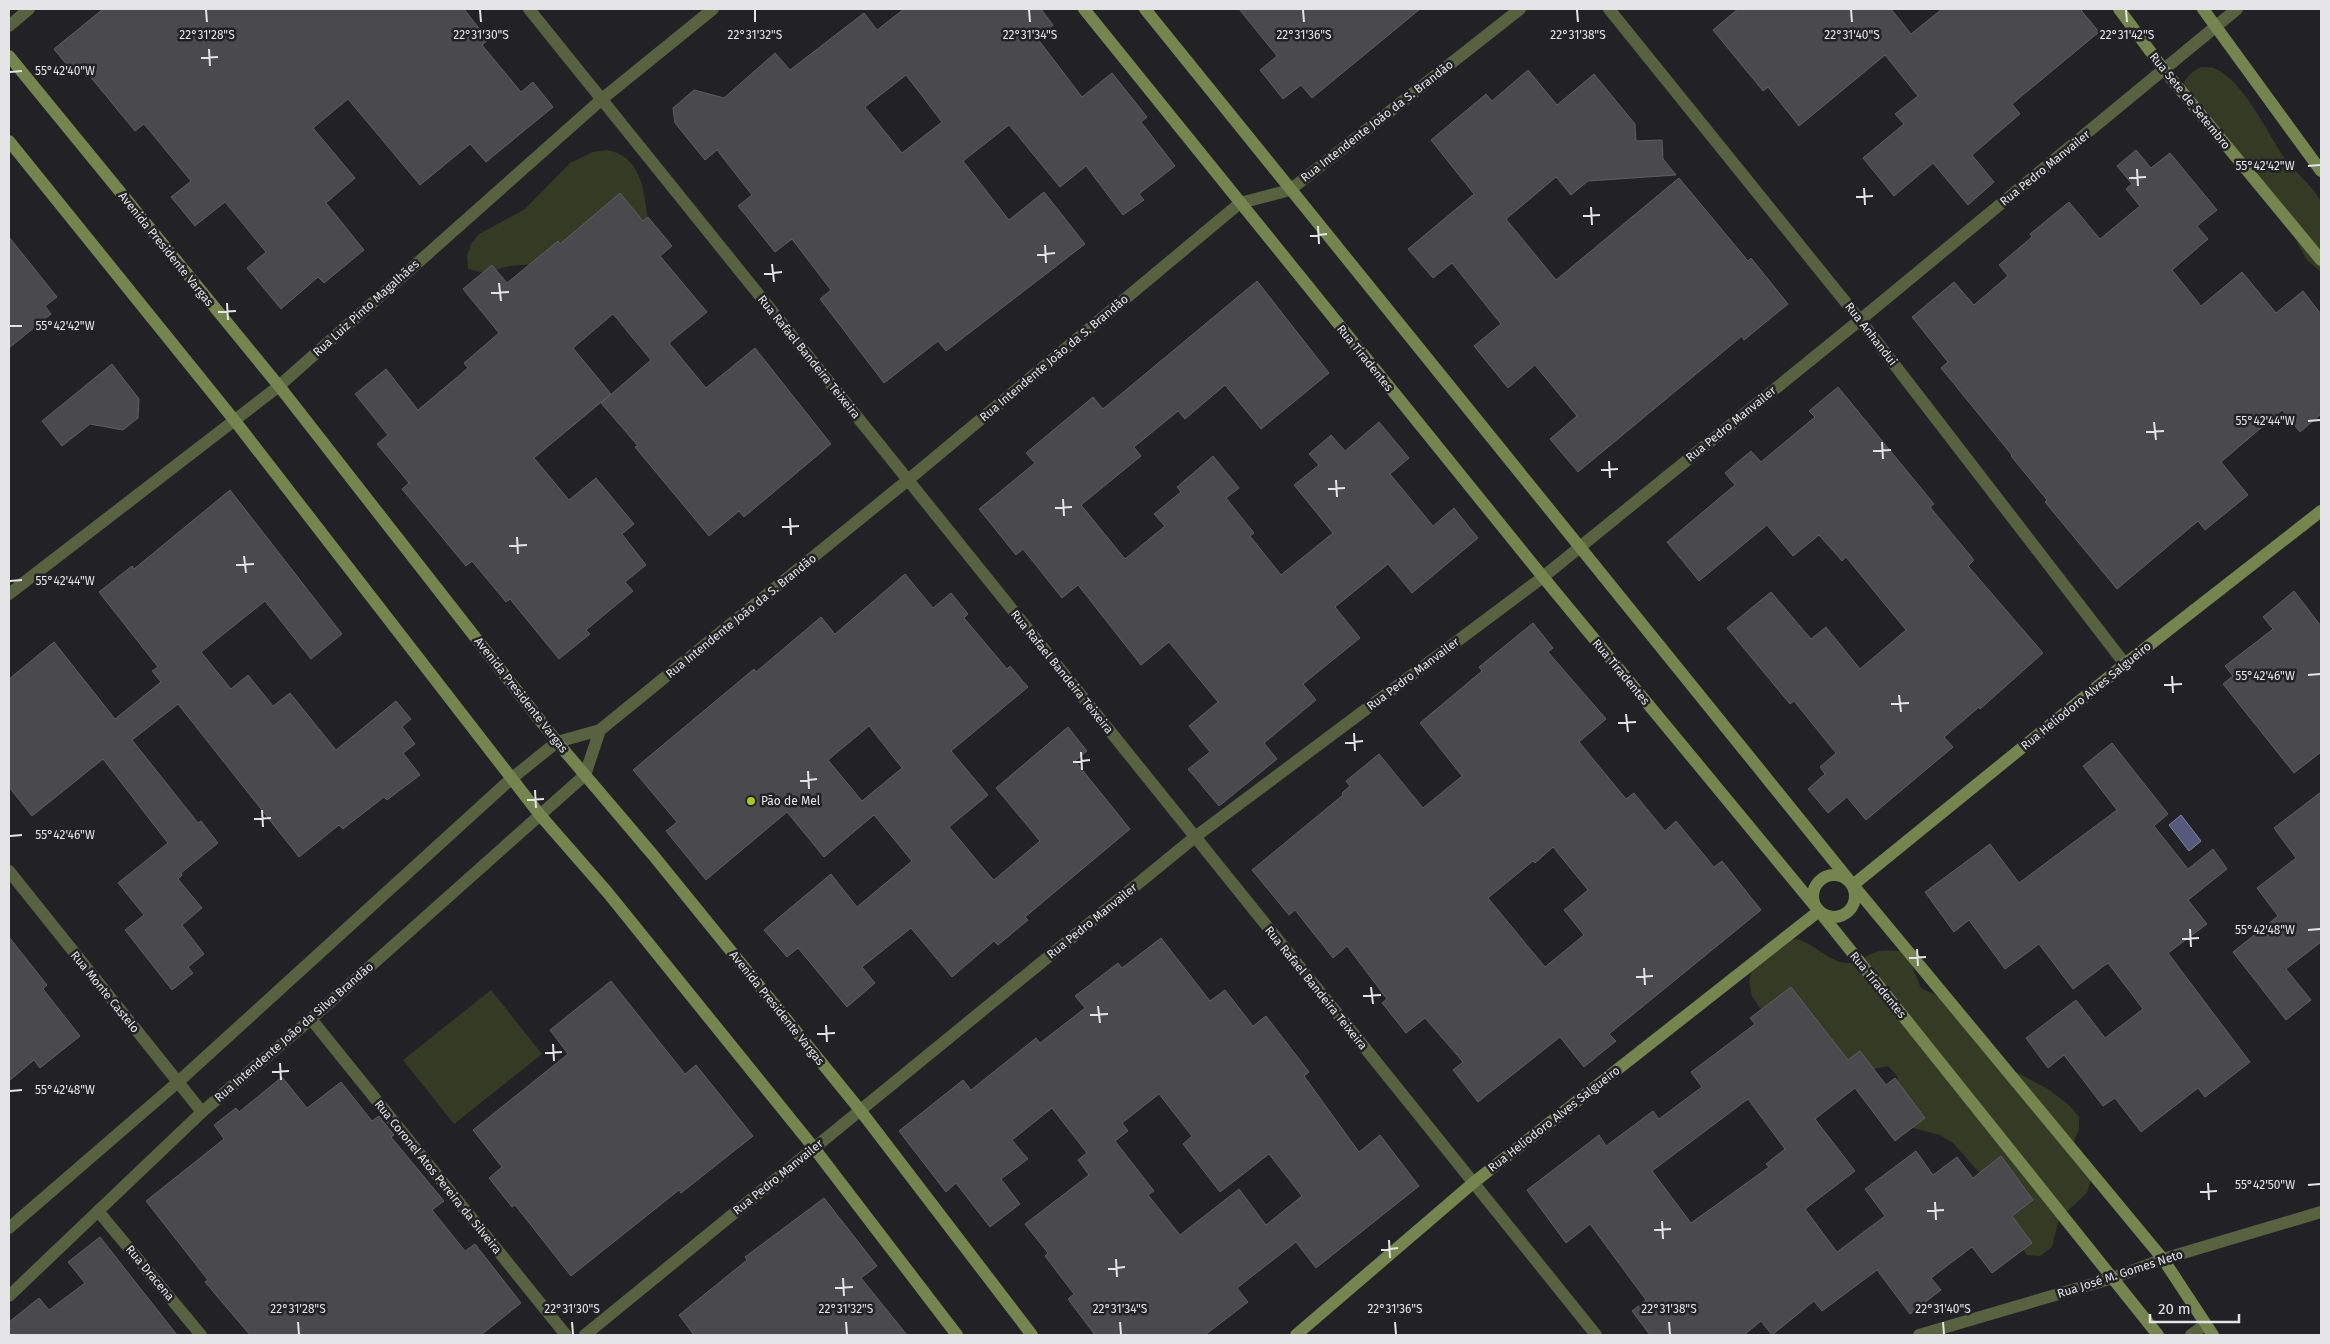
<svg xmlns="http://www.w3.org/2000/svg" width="2330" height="1344" viewBox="0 0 2330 1344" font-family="'Fira Sans',sans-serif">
<rect width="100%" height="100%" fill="#222226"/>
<!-- green -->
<path fill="#343a24" d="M 2201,67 C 2206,67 2212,67 2216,69 C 2243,81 2267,132 2283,156 C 2292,170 2317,189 2321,203 C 2325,214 2321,257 2321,272 L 2306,259 L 2293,234 L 2283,224 L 2276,210 C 2256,185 2237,158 2216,134 C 2206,123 2192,118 2186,104 C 2178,86 2186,74 2201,67 Z
M 606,150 C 641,155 644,190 648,221 L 578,240 L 534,264 L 509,266 L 485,273 L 468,269 L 467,256 L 471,244 L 479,234 L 525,209 L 570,163 L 593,152 Z
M 1797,939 C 1815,944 1831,964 1849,963 C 1861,963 1864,956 1874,953 C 1882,949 1892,951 1901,951 L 1910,961 L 1921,988 L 1958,1006 L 2012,1070 L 2048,1089 L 2070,1106 L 2079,1117 L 2079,1130 L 2073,1143 L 2091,1179 L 2087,1193 L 2059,1219 L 2052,1247 L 2040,1256 L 2027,1255 C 2016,1242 2012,1233 2012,1216 L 2007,1211 L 1992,1187 L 1953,1143 L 1940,1135 L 1913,1128 L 1902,1118 L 1897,1076 L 1888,1066 L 1874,1069 L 1860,1066 L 1808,1041 L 1785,1023 L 1760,1008 L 1752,996 L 1749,982 L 1752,969 L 1782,941 Z
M 491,990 L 542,1054 L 454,1124 L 403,1060 Z"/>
<!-- water -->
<path fill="#55597b" stroke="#80839b" d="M 2181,815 L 2201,841 L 2189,851 L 2169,825 Z"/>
<!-- building -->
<path fill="#4a4a4e" stroke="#5d5e62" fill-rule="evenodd" d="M 103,9 L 464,9 L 488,40 L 482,45 L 521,92 L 533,82 L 553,107 L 486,162 L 470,144 L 420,185 L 348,99 L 313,128 L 355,178 L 326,203 L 364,250 L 324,283 L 318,277 L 281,309 L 247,268 L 266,252 L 225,202 L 195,226 L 171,197 L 191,181 L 144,124 L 135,131 L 84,69 L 76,76 L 54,49 Z
M 904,9 L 1041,9 L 1053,25 L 1037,38 L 1082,97 L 1112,73 L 1147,117 L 1141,122 L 1175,166 L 1139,194 L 1144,200 L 1123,215 L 1086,166 L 1060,187 L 1009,125 L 963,161 L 1009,220 L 1044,192 L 1085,244 L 946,351 L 938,341 L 884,383 L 820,299 L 831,290 L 792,239 L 775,252 L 738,206 L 752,195 L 717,150 L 705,160 L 675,123 L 673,108 L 694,90 L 724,98 L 775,53 L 790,70 L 864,13 L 877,30 ZM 906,75 L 942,122 L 902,153 L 865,107 Z
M 1239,9 L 1420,9 L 1312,98 L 1301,85 L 1283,99 L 1260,70 L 1277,56 Z
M 1738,9 L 1891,9 L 1911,34 L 1942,9 L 2080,9 L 2099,32 L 2012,104 L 2020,114 L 1972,155 L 1994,182 L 1968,205 L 1933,163 L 1894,196 L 1863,158 L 1904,124 L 1895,114 L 1918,96 L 1885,55 L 1799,126 L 1768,87 L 1763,91 L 1713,30 Z
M 1528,70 L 1557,105 L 1594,74 L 1635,124 L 1636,141 L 1662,140 L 1663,159 L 1676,175 L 1588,181 L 1571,195 L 1556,177 L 1506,219 L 1556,280 L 1679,178 L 1748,261 L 1751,258 L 1788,304 L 1744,340 L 1742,336 L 1578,472 L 1550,439 L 1577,416 L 1535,365 L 1508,388 L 1474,346 L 1501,324 L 1452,263 L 1433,278 L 1408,249 L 1474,194 L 1431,140 L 1486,94 L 1492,101 Z
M 2136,150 L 2151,168 L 2170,153 L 2217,210 L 2197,226 L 2208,239 L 2172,270 L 2201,306 L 2242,272 L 2276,313 L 2303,291 L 2321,314 L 2321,414 L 2300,432 L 2282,410 L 2221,462 L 2248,495 L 2205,530 L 2198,521 L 2117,589 L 2045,502 L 2047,500 L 2011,456 L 2012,455 L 1941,368 L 1948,362 L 1912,317 L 1954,282 L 1974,305 L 2008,276 L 1999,265 L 2032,237 L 2030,234 L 2069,202 L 2100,239 L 2140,206 L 2126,189 L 2132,184 L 2117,166 Z
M 620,193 L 643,221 L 648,217 L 672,246 L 660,256 L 707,312 L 669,343 L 706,388 L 755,348 L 831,444 L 744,517 L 739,511 L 709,536 L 635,447 L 638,446 L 601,403 L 651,360 L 613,314 L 573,348 L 611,394 L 534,458 L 569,500 L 596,478 L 634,524 L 622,534 L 646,565 L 625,582 L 633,591 L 586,630 L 590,634 L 559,659 L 510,599 L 506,602 L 472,561 L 466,566 L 402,489 L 409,483 L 377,444 L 388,435 L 355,394 L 386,369 L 418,410 L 468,368 L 464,363 L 499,333 L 463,289 L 492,265 L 507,283 L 558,241 L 560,244 Z
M 9,237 L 57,297 L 45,306 L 51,314 L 9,348 Z
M 1257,281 L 1329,373 L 1261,429 L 1225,385 L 1185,419 L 1178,411 L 1134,447 L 1141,456 L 1081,505 L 1125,559 L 1165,526 L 1154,514 L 1181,492 L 1177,487 L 1213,456 L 1239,488 L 1226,498 L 1254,533 L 1250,536 L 1281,575 L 1333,533 L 1294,485 L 1319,465 L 1309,454 L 1331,435 L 1345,451 L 1379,422 L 1409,458 L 1390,474 L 1433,526 L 1454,508 L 1478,538 L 1412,593 L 1388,564 L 1335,607 L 1360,638 L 1303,684 L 1316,700 L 1264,743 L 1277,759 L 1219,806 L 1188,769 L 1210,752 L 1189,726 L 1218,702 L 1169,642 L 1141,665 L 1078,585 L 1062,598 L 1023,549 L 1016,555 L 979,509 L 1035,463 L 1026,453 L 1093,397 L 1103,409 Z
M 112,364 L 139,399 L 138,418 L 123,430 L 90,424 L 62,446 L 42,421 Z
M 1838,387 L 1934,504 L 1930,507 L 1974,560 L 1968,566 L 2043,653 L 1980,709 L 1979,707 L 1944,737 L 1953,747 L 1866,820 L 1847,797 L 1828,813 L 1808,789 L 1825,774 L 1820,767 L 1836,753 L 1794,701 L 1790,704 L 1727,628 L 1771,592 L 1811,639 L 1826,627 L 1860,669 L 1906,630 L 1846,557 L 1842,561 L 1819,535 L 1793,556 L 1767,525 L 1699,581 L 1667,542 L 1735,485 L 1725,473 L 1751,451 L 1761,462 L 1815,417 L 1809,411 Z
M 230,490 L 342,634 L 311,659 L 265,601 L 201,652 L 231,689 L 248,675 L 273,706 L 290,693 L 336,750 L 396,701 L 411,719 L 402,727 L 415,744 L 403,753 L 420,775 L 387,800 L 384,797 L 343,829 L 339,825 L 299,857 L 178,704 L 132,740 L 198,823 L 201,821 L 218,843 L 181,873 L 182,875 L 178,879 L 202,908 L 182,925 L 204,954 L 188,967 L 193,973 L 172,990 L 125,930 L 144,915 L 118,883 L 168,843 L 103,759 L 32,816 L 9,787 L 9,679 L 54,642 L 115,719 L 161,682 L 152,671 L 158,667 L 99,592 L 132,566 L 134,569 Z
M 905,574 L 933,608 L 951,593 L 968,614 L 964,618 L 1007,669 L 1010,666 L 1028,687 L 951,751 L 988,795 L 949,827 L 990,876 L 994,880 L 1040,841 L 996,788 L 1068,727 L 1087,751 L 1075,761 L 1130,829 L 1025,917 L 1028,920 L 998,945 L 994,941 L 952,977 L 911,928 L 862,967 L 875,983 L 847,1007 L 798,948 L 787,957 L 764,930 L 831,874 L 857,907 L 912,861 L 874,815 L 824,857 L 787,812 L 706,880 L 666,831 L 677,822 L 633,770 L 754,669 L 756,672 L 821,617 L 835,634 ZM 869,726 L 902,768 L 862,801 L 828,760 Z
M 2294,591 L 2321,626 L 2321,752 L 2294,773 L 2223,684 L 2233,676 L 2225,666 L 2273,629 L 2263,617 Z
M 1533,623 L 1553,648 L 1548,652 L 1606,719 L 1579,742 L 1626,799 L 1634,793 L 1665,831 L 1676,821 L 1714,867 L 1722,861 L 1761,910 L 1609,1034 L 1616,1041 L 1584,1067 L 1560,1037 L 1478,1102 L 1453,1070 L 1463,1062 L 1425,1018 L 1406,1033 L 1382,1003 L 1387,999 L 1347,946 L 1333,958 L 1295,910 L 1289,915 L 1252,870 L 1343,795 L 1342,793 L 1350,786 L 1346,781 L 1379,754 L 1423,808 L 1462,776 L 1420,723 L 1482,671 L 1479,667 ZM 1553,847 L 1588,890 L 1564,910 L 1584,935 L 1545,967 L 1488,898 L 1533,861 L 1535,863 Z
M 2112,743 L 2168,814 L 2154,826 L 2188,869 L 2213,849 L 2227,869 L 2188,900 L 2207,924 L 2168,953 L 2250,1062 L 2205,1097 L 2198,1088 L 2141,1132 L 2115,1098 L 2103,1106 L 2064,1055 L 2048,1068 L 2026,1038 L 2076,1000 L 2105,1038 L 2143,1009 L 2108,963 L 2073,989 L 2039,944 L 2005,969 L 1969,920 L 1954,932 L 1925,892 L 1990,844 L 2019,883 L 2117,810 L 2083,766 Z
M 2321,792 L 2321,942 L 2286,969 L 2311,1000 L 2286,1020 L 2233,952 L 2278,916 L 2257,888 L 2296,858 L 2274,828 Z
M 9,937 L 47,985 L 43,989 L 80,1036 L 40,1068 L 34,1060 L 9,1081 Z
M 1161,938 L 1210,1001 L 1225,990 L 1253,1026 L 1266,1016 L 1309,1072 L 1304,1076 L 1359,1152 L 1380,1135 L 1419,1186 L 1316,1268 L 1296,1242 L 1237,1288 L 1248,1302 L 1205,1335 L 1095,1335 L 1068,1299 L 1074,1294 L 1045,1256 L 1048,1253 L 1025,1224 L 1089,1175 L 1078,1160 L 1087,1153 L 1052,1108 L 1012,1140 L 1028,1159 L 1001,1179 L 1020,1204 L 990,1227 L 956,1183 L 946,1192 L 899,1131 L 963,1080 L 971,1090 L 1036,1038 L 1040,1043 L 1085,1008 L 1075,996 L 1118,963 L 1122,968 ZM 1159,1094 L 1192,1136 L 1183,1144 L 1220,1192 L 1269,1154 L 1302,1196 L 1266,1225 L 1239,1189 L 1180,1235 L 1148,1195 L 1154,1191 L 1115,1141 L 1128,1131 L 1122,1123 Z
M 611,981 L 685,1074 L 696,1065 L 753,1136 L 681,1193 L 679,1190 L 571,1276 L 515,1205 L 512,1207 L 489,1178 L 502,1167 L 473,1130 L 568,1054 L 550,1030 Z
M 1791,987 L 1848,1060 L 1860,1051 L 1886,1085 L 1895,1078 L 1925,1118 L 1895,1141 L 1855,1088 L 1815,1119 L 1855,1171 L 1805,1209 L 1837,1252 L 1885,1216 L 1865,1189 L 1916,1151 L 1933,1175 L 1957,1157 L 1973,1178 L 2001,1156 L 2033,1200 L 2012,1216 L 2032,1243 L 1992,1273 L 1972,1247 L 1931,1278 L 1941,1290 L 1910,1314 L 1877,1270 L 1822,1311 L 1814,1301 L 1772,1335 L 1761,1321 L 1744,1335 L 1650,1335 L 1632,1311 L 1646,1300 L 1590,1224 L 1566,1243 L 1527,1190 L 1599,1135 L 1606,1146 L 1653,1111 L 1659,1119 L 1702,1087 L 1691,1072 L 1755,1024 L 1750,1018 ZM 1748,1099 L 1785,1149 L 1766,1164 L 1769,1167 L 1691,1223 L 1652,1171 Z
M 282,1077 L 307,1108 L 341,1082 L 372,1121 L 379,1116 L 394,1135 L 391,1137 L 444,1201 L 432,1210 L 465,1251 L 475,1244 L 521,1303 L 481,1335 L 250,1335 L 205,1282 L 208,1280 L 146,1201 L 224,1139 L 214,1125 L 236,1108 L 239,1112 Z
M 824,1198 L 877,1266 L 861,1278 L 907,1335 L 694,1335 L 679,1315 L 747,1260 L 745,1257 Z
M 100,1237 L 177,1335 L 9,1335 L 9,1322 L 39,1298 L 49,1310 L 85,1283 L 68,1262 Z"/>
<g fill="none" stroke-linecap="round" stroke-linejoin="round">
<!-- minor -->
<path stroke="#586140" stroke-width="12" d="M 529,9 L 1596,1335
M 1609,9 L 1860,320 L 2125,664
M 9,26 L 29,9
M 9,594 L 279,386 L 602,99 L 713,9
M 557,742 L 600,730 L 908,480 L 1240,203 L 1290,190 L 1520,9
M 585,775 L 600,730
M 9,871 L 202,1112
M 311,1019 L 566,1335
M 98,1211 L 201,1335
M 585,1335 L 1195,837 L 1543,577 L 1860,320 L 2237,9
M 1919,1335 L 2113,1278 L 2163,1259 L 2321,1212
M 2191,1335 L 2205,1325"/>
<!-- tertiary -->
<path stroke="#586140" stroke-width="12" d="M 9,1228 L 178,1082 L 511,779 L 557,742
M 9,1296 L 202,1112 L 311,1019 L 585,775"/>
<!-- secondary -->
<path stroke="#76854f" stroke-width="12" d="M 1084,9 L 1543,577 L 1819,911 L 2158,1335
M 1145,9 L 1853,885 L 2163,1259 L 2213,1335
M 2119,9 L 2164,70 L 2321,260
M 2203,9 L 2321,171
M 9,56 L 279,386 L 557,742 L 653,855 L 860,1110 L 1032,1335
M 9,141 L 235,421 L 540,815 L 608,893 L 814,1148 L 957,1335
M1813 896a21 21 0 1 1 42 0a21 21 0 1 1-42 0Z
M 1853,885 L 2125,664 L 2321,511
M 1296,1335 L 1473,1183 L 1819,911"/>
</g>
<!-- ticks -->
<path fill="none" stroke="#e4e4e7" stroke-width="2" d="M 206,10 L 207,22M 480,10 L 481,22M 755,10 L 755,22M 1029,10 L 1030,22M 1303,10 L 1304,22M 1577,10 L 1578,22M 1851,10 L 1852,22M 2126,10 L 2127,22M 209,49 L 210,66M 201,58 L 218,57M 10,72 L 22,71M 2308,166 L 2320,165M 2137,169 L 2138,186M 2129,178 L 2146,177M 1864,188 L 1865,205M 1856,197 L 1873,196M 1591,207 L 1592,225M 1583,216 L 1600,215M 1318,226 L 1319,244M 1310,236 L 1327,234M 1045,245 L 1046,263M 1037,255 L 1055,253M 772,264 L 774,282M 764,274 L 782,272M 499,283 L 501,301M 491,293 L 509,292M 227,303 L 228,320M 218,312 L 236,311M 10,326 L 22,326M 2308,421 L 2320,420M 2154,422 L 2156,440M 2146,432 L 2164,431M 1882,442 L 1883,459M 1873,451 L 1891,450M 1609,461 L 1610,478M 1601,470 L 1618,469M 1336,480 L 1337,497M 1328,489 L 1345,488M 1063,499 L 1064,516M 1055,508 L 1072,507M 790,518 L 791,535M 782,527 L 799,526M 517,537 L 518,554M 509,546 L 527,545M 244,556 L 246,573M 236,565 L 254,564M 10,581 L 22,580M 2308,675 L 2320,674M 2172,676 L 2173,693M 2164,685 L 2182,684M 1899,695 L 1901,712M 1891,704 L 1909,703M 1626,714 L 1628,732M 1618,723 L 1636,722M 1354,733 L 1355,751M 1345,743 L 1363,741M 1081,752 L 1082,770M 1073,762 L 1090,760M 808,771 L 809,789M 800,781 L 817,779M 535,790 L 536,808M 527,800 L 544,799M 262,810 L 263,827M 254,819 L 271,818M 10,836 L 22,835M 2190,929 L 2191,947M 2308,930 L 2320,929M 2182,939 L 2199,938M 1917,949 L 1918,966M 1909,958 L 1926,957M 1644,968 L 1645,985M 1636,977 L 1653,976M 1371,987 L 1373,1004M 1363,996 L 1381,995M 1098,1006 L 1100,1023M 1090,1015 L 1108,1014M 826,1025 L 827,1042M 817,1034 L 835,1033M 553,1044 L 554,1061M 545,1053 L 562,1052M 280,1063 L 281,1080M 272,1072 L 289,1071M 10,1091 L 22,1090M 2208,1183 L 2209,1200M 2308,1185 L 2320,1184M 2200,1192 L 2217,1191M 1935,1202 L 1936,1220M 1927,1211 L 1944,1210M 1662,1221 L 1663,1239M 1654,1230 L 1671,1229M 1389,1240 L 1390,1258M 1381,1250 L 1398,1248M 1116,1259 L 1117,1277M 1108,1269 L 1125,1267M 843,1278 L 844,1296M 835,1288 L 853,1287M 298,1322 L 299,1334M 572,1322 L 573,1334M 846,1322 L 847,1334M 1120,1322 L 1121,1334M 1395,1322 L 1396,1334M 1669,1322 L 1670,1334M 1943,1322 L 1944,1334"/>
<!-- markers -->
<circle fill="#a6c822" stroke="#222226" stroke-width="2" cx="751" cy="801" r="5"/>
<g text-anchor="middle" stroke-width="5" stroke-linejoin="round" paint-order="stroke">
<!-- street labels -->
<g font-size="12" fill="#e4e4e7" stroke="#222226">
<text transform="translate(2190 101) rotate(51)" y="4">Rua Sete de Setembro</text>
<text transform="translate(1377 121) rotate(-38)" y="4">Rua Intendente João da S. Brandão</text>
<text transform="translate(2045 168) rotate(-39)" y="4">Rua Pedro Manvailer</text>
<text transform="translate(166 249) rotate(51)" y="4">Avenida Presidente Vargas</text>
<text transform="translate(366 308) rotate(-42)" y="4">Rua Luiz Pinto Magalhães</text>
<text transform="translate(1871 334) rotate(52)" y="4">Rua Anhandui</text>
<text transform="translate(809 357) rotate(51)" y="4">Rua Rafael Bandeira Teixeira</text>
<text transform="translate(1054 358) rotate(-40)" y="4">Rua Intendente João da S. Brandão</text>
<text transform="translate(1365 358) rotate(51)" y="4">Rua Tiradentes</text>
<text transform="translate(1731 424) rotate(-39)" y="4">Rua Pedro Manvailer</text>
<text transform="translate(741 616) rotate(-39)" y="4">Rua Intendente João da S. Brandão</text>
<text transform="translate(1062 672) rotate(51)" y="4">Rua Rafael Bandeira Teixeira</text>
<text transform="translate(1621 672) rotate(50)" y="4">Rua Tiradentes</text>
<text transform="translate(1413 674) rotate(-37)" y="4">Rua Pedro Manvailer</text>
<text transform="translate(521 695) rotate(52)" y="4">Avenida Presidente Vargas</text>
<text transform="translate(2086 696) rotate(-39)" y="4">Rua Heliodoro Alves Salgueiro</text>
<text transform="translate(1092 921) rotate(-39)" y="4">Rua Pedro Manvailer</text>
<text transform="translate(1878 985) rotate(51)" y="4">Rua Tiradentes</text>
<text transform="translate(1316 988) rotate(51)" y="4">Rua Rafael Bandeira Teixeira</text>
<text transform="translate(105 992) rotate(51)" y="4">Rua Monte Castelo</text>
<text transform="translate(777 1008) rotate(51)" y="4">Avenida Presidente Vargas</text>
<text transform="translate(294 1032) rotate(-41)" y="4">Rua Intendente João da Silva Brandão</text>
<text transform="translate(1554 1119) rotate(-38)" y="4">Rua Heliodoro Alves Salgueiro</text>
<text transform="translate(438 1177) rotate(51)" y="4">Rua Coronel Atos Pereira da Silveira</text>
<text transform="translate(778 1177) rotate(-39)" y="4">Rua Pedro Manvailer</text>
<text transform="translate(150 1273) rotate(50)" y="4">Rua Dracena</text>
<text transform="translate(2120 1274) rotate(-18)" y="4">Rua José M. Gomes Neto</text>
</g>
<!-- poi labels -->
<g font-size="12" fill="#e4e4e7" stroke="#222226" text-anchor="start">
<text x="761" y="805">Pão de Mel</text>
</g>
</g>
<g font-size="12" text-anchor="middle" fill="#e4e4e7" stroke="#222226" stroke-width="5" stroke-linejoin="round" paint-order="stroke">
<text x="207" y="39">22°31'28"S</text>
<text x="481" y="39">22°31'30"S</text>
<text x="755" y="39">22°31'32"S</text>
<text x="1030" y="39">22°31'34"S</text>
<text x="1304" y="39">22°31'36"S</text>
<text x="1578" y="39">22°31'38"S</text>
<text x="1852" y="39">22°31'40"S</text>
<text x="2127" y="39">22°31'42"S</text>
<text x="65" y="75">55°42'40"W</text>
<text x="2265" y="170">55°42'42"W</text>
<text x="65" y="330">55°42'42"W</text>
<text x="2265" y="425">55°42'44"W</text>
<text x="65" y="585">55°42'44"W</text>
<text x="2265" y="680">55°42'46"W</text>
<text x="65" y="839">55°42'46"W</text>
<text x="2265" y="934">55°42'48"W</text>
<text x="65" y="1094">55°42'48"W</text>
<text x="2265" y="1189">55°42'50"W</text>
<text x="298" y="1313">22°31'28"S</text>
<text x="572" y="1313">22°31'30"S</text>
<text x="846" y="1313">22°31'32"S</text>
<text x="1120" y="1313">22°31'34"S</text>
<text x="1395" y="1313">22°31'36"S</text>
<text x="1669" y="1313">22°31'38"S</text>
<text x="1943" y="1313">22°31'40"S</text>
</g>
<!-- border -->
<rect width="2330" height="1344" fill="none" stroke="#e4e4e7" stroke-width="20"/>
<!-- scale -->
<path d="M2150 1314v8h89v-8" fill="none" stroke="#e4e4e7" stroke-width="2.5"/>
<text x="2158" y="1314" font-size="15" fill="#e4e4e7" stroke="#222226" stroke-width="4" paint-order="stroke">20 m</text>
</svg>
